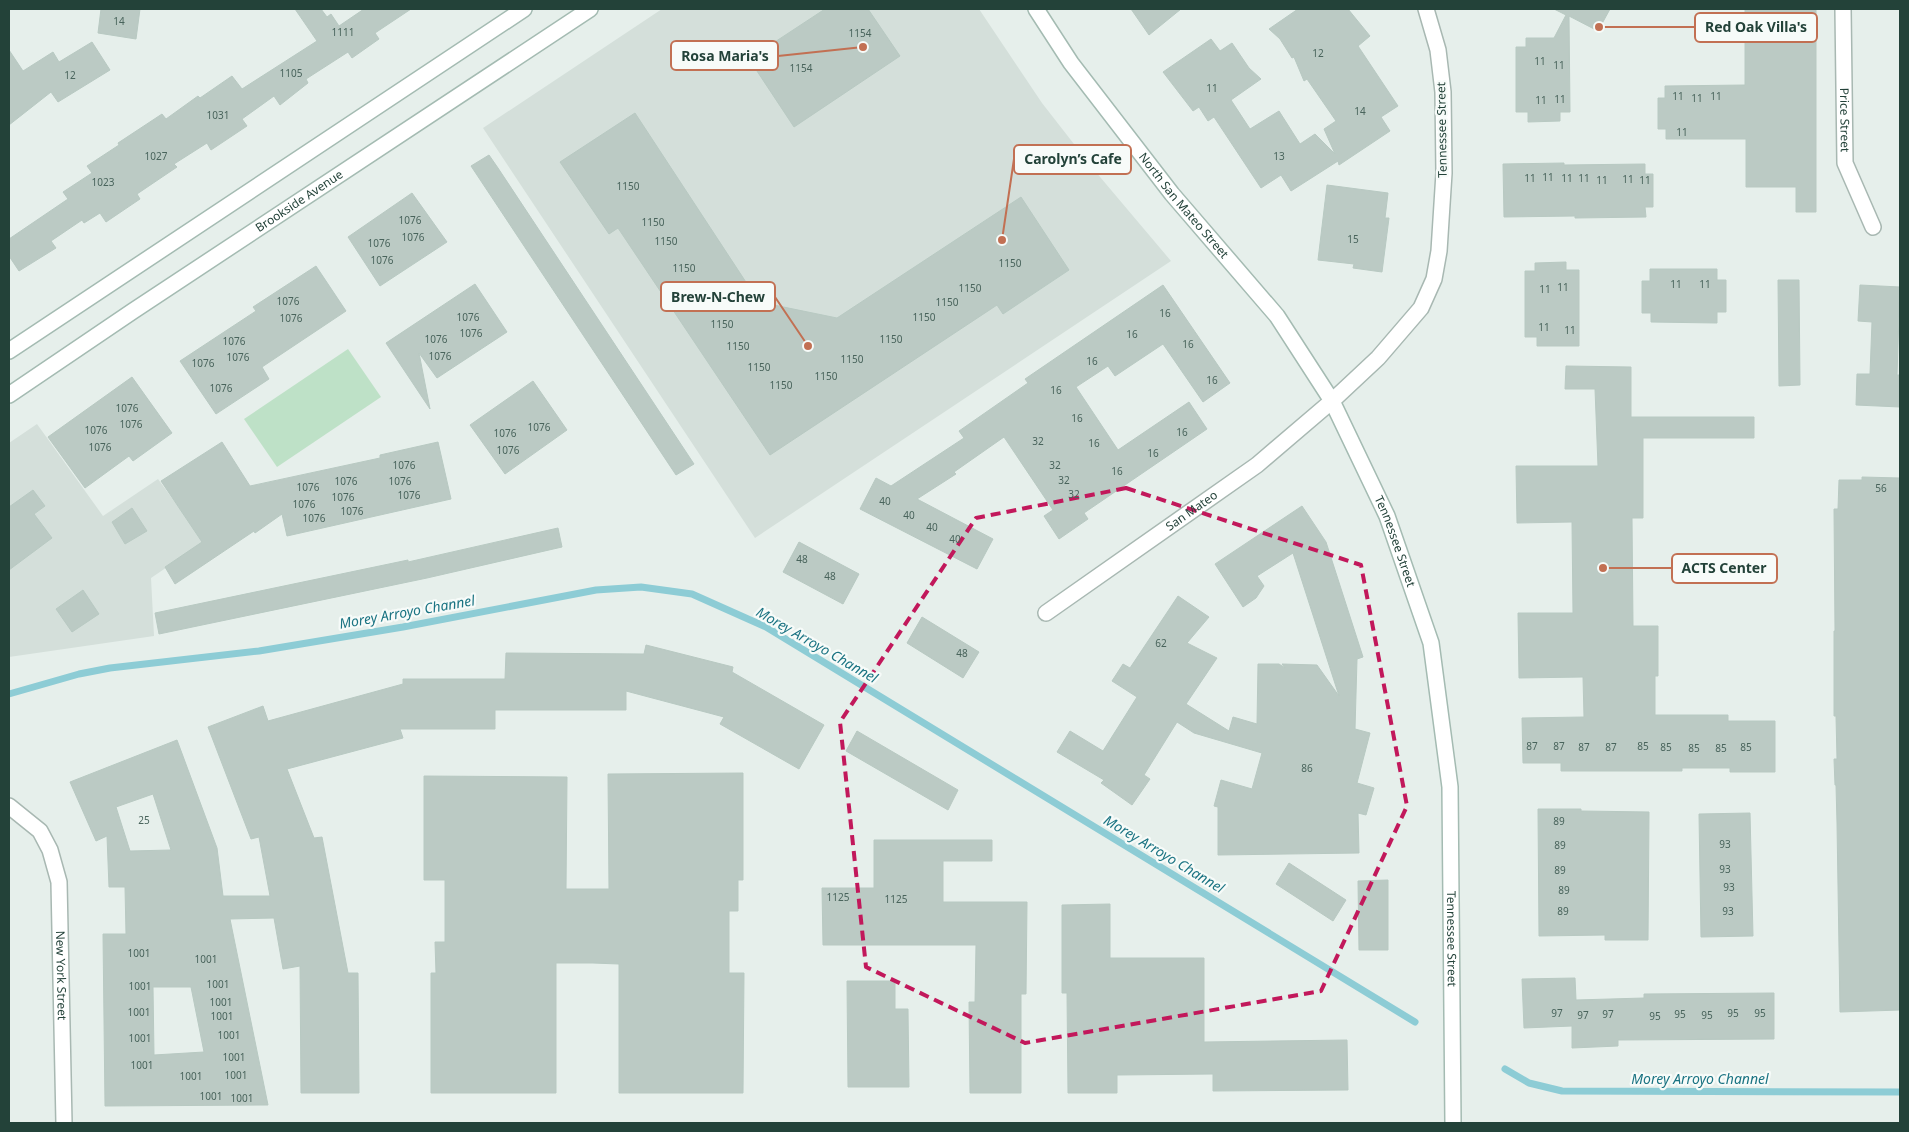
<svg xmlns="http://www.w3.org/2000/svg" width="1909" height="1132" viewBox="0 0 1909 1132" font-family="'Noto Sans',sans-serif">
<rect width="100%" height="100%" fill="#e6efeb"/>
<!-- built -->
<path fill="#d4dfda" d="M 662,9 L 979,9 L 1042,103 L 1095,171 L 1171,261 L 755,538 L 483,128 Z
M 37,424 L 103,516 L 158,479 L 204,542 L 151,578 L 154,636 L 9,657 L 9,443 Z"/>
<!-- green -->
<path fill="#bee1c7" d="M 348,349 L 381,397 L 277,467 L 244,419 Z"/>
<g fill="none" stroke-linecap="round" stroke-linejoin="round">
<!-- stream -->
<path stroke="#8dccd5" stroke-width="7" d="M 9,694 L 79,674 L 110,668 L 259,651 L 403,627 L 596,590 L 641,587 L 692,594 L 766,627 L 1415,1022
M 1505,1069 L 1529,1083 L 1562,1091 L 1900,1092"/>
</g>
<!-- building -->
<path fill="#bbcac4" stroke="#b8c9c2" fill-rule="evenodd" d="M 101,9 L 140,9 L 136,39 L 98,33 Z
M 295,9 L 321,9 L 327,17 L 331,14 L 339,26 L 364,9 L 411,9 L 375,33 L 379,39 L 352,58 L 348,52 L 306,79 L 308,83 L 280,105 L 274,96 L 242,119 L 247,126 L 211,150 L 207,143 L 174,164 L 177,167 L 137,194 L 140,199 L 106,222 L 100,213 L 84,223 L 82,220 L 51,241 L 56,248 L 19,271 L 9,256 L 9,239 L 68,199 L 63,192 L 92,173 L 87,166 L 119,145 L 118,143 L 162,114 L 166,119 L 198,96 L 200,98 L 232,76 L 242,89 L 317,41 Z
M 825,9 L 868,9 L 900,56 L 794,127 L 749,59 Z
M 1131,9 L 1181,9 L 1149,35 Z
M 1298,9 L 1348,9 L 1370,36 L 1358,46 L 1398,106 L 1381,117 L 1390,131 L 1339,165 L 1338,161 L 1291,191 L 1281,175 L 1261,188 L 1214,117 L 1208,121 L 1199,107 L 1193,111 L 1163,72 L 1211,39 L 1220,51 L 1232,43 L 1249,68 L 1261,79 L 1231,100 L 1250,129 L 1279,111 L 1300,144 L 1315,134 L 1335,154 L 1324,129 L 1336,121 L 1307,79 L 1304,81 L 1294,57 L 1292,58 L 1280,39 L 1269,29 Z
M 1554,9 L 1610,9 L 1598,31 L 1569,16 L 1570,112 L 1560,112 L 1560,121 L 1528,122 L 1528,112 L 1516,112 L 1516,47 L 1526,47 L 1526,38 L 1554,38 L 1566,15 Z
M 1745,9 L 1816,9 L 1816,212 L 1796,212 L 1796,187 L 1746,187 L 1746,139 L 1666,139 L 1666,129 L 1658,129 L 1658,98 L 1665,98 L 1665,86 L 1745,85 Z
M 92,42 L 110,70 L 58,102 L 51,92 L 9,125 L 9,50 L 23,71 L 53,52 L 59,62 Z
M 635,113 L 759,302 L 837,318 L 1021,197 L 1069,270 L 1003,314 L 997,305 L 770,455 L 618,228 L 609,234 L 560,162 Z
M 489,155 L 498,168 L 694,464 L 676,475 L 589,344 L 471,166 Z
M 1564,163 L 1564,165 L 1645,164 L 1645,174 L 1653,174 L 1653,207 L 1645,207 L 1646,217 L 1575,218 L 1575,216 L 1504,217 L 1503,164 Z
M 1327,185 L 1388,193 L 1385,218 L 1389,218 L 1382,272 L 1353,268 L 1354,264 L 1318,260 Z
M 412,193 L 447,242 L 380,286 L 348,237 Z
M 1566,262 L 1566,270 L 1579,270 L 1579,346 L 1537,346 L 1537,337 L 1525,337 L 1525,271 L 1535,271 L 1535,263 Z
M 316,266 L 346,311 L 262,367 L 269,379 L 216,414 L 180,361 L 256,311 L 253,307 Z
M 1650,269 L 1717,269 L 1717,280 L 1726,280 L 1726,312 L 1717,312 L 1717,323 L 1651,322 L 1651,313 L 1642,313 L 1642,281 L 1650,281 Z
M 1778,280 L 1799,280 L 1800,385 L 1779,386 Z
M 475,284 L 507,332 L 437,378 L 419,353 L 430,409 L 386,343 Z
M 1163,285 L 1230,383 L 1203,402 L 1163,344 L 1115,376 L 1108,366 L 1076,387 L 1118,450 L 1189,402 L 1207,429 L 1084,513 L 1088,519 L 1059,539 L 1044,516 L 1053,510 L 1004,437 L 954,472 L 956,474 L 917,499 L 993,539 L 977,569 L 860,509 L 876,478 L 891,486 L 964,438 L 959,431 L 1028,383 L 1025,379 Z
M 1860,285 L 1900,287 L 1897,375 L 1900,375 L 1900,407 L 1856,405 L 1857,374 L 1870,374 L 1872,322 L 1858,321 Z
M 1566,366 L 1631,367 L 1631,417 L 1754,417 L 1754,438 L 1643,438 L 1643,518 L 1632,518 L 1633,626 L 1658,626 L 1658,676 L 1655,676 L 1655,715 L 1728,715 L 1728,721 L 1775,721 L 1775,772 L 1730,772 L 1730,768 L 1682,768 L 1682,771 L 1561,771 L 1561,763 L 1523,763 L 1522,718 L 1584,717 L 1583,677 L 1519,678 L 1518,613 L 1573,613 L 1572,522 L 1517,523 L 1516,466 L 1598,466 L 1595,389 L 1565,389 Z
M 132,377 L 172,433 L 133,461 L 129,456 L 85,488 L 48,437 Z
M 533,381 L 567,430 L 505,474 L 470,425 Z
M 222,442 L 250,486 L 380,458 L 380,455 L 438,442 L 451,499 L 287,536 L 282,514 L 255,533 L 254,531 L 175,584 L 165,567 L 202,542 L 161,481 Z
M 1862,477 L 1900,478 L 1900,1010 L 1840,1012 L 1837,823 L 1836,785 L 1835,785 L 1834,759 L 1837,759 L 1836,716 L 1834,716 L 1834,631 L 1835,631 L 1834,509 L 1838,509 L 1839,480 L 1862,480 Z
M 33,490 L 45,506 L 34,514 L 52,538 L 9,570 L 9,507 Z
M 1302,506 L 1326,542 L 1363,657 L 1357,659 L 1355,729 L 1370,733 L 1357,783 L 1374,788 L 1366,815 L 1358,813 L 1359,853 L 1218,855 L 1218,807 L 1214,806 L 1221,780 L 1252,789 L 1262,753 L 1194,733 L 1177,722 L 1144,775 L 1150,779 L 1132,805 L 1101,783 L 1104,780 L 1057,752 L 1070,731 L 1103,751 L 1137,697 L 1112,681 L 1123,664 L 1130,668 L 1178,596 L 1209,617 L 1187,643 L 1217,658 L 1186,704 L 1229,731 L 1233,717 L 1257,724 L 1258,664 L 1279,664 L 1285,668 L 1282,664 L 1317,665 L 1339,696 L 1293,553 L 1257,576 L 1264,586 L 1256,598 L 1243,607 L 1215,564 Z
M 132,508 L 147,531 L 125,544 L 112,522 Z
M 558,528 L 562,547 L 427,578 L 159,634 L 155,613 L 408,560 L 408,562 Z
M 799,542 L 859,574 L 843,604 L 783,572 Z
M 83,590 L 99,614 L 72,632 L 56,609 Z
M 922,617 L 979,652 L 963,678 L 907,643 Z
M 646,645 L 733,667 L 732,672 L 824,725 L 799,769 L 720,724 L 724,717 L 626,691 L 626,710 L 495,710 L 495,729 L 400,729 L 403,738 L 287,769 L 314,838 L 322,837 L 348,973 L 358,973 L 359,1093 L 301,1093 L 300,966 L 283,969 L 274,918 L 230,919 L 268,1105 L 105,1106 L 103,934 L 126,934 L 125,887 L 109,887 L 107,836 L 96,841 L 70,782 L 177,740 L 217,848 L 223,896 L 270,896 L 259,837 L 251,839 L 208,727 L 263,706 L 268,721 L 403,684 L 403,679 L 505,679 L 506,653 L 644,654 ZM 153,794 L 171,850 L 130,851 L 116,807 ZM 153,987 L 191,987 L 204,1052 L 154,1055 Z
M 857,731 L 958,790 L 948,810 L 846,751 Z
M 743,773 L 743,880 L 738,880 L 738,911 L 729,911 L 729,973 L 744,973 L 743,1093 L 619,1093 L 619,964 L 593,963 L 556,963 L 556,1093 L 431,1093 L 431,973 L 436,973 L 435,942 L 445,942 L 445,880 L 424,880 L 424,776 L 567,777 L 566,889 L 609,889 L 608,774 Z
M 1538,809 L 1581,809 L 1581,811 L 1649,812 L 1648,940 L 1605,940 L 1605,935 L 1539,936 Z
M 1750,813 L 1753,936 L 1701,937 L 1699,814 Z
M 874,840 L 992,840 L 992,861 L 943,861 L 943,902 L 1027,902 L 1026,994 L 1021,994 L 1021,1093 L 970,1093 L 969,1002 L 975,1002 L 976,945 L 823,945 L 822,888 L 874,888 Z
M 1289,863 L 1346,900 L 1333,921 L 1276,884 Z
M 1388,880 L 1388,950 L 1359,950 L 1358,881 Z
M 1110,904 L 1110,958 L 1204,958 L 1204,1042 L 1347,1040 L 1348,1090 L 1213,1091 L 1213,1074 L 1117,1075 L 1117,1093 L 1068,1093 L 1067,993 L 1062,993 L 1062,905 Z
M 1575,978 L 1576,1000 L 1644,998 L 1644,994 L 1774,993 L 1774,1039 L 1618,1040 L 1618,1046 L 1572,1048 L 1572,1026 L 1524,1028 L 1522,979 Z
M 847,981 L 895,981 L 895,1009 L 908,1009 L 909,1087 L 848,1087 Z"/>
<g fill="none" stroke-linecap="round" stroke-linejoin="round">
<!-- minor casing -->
<g stroke="#a8b8b2" stroke-width="18">
<g id="minor">
<path id="s1" d="M 1843,9 L 1845,163 L 1873,227"/>
<path id="s2" d="M 1046,613 L 1257,465 L 1332,401 L 1378,358 L 1421,308 L 1434,279 L 1439,251 L 1444,173 L 1443,92 L 1438,50 L 1426,9"/>
<path id="s3" d="M 9,806 L 40,831 L 50,850 L 59,882 L 64,1123"/>
</g>
</g>
<!-- secondary casing -->
<g stroke="#a4bbb2" stroke-width="18">
<g id="secondary">
<path id="s4" d="M 1036,9 L 1071,63 L 1172,194 L 1277,316 L 1332,401 L 1387,516 L 1431,643 L 1450,787 L 1453,1123"/>
<path d="M 9,351 L 524,9"/>
<path id="s5" d="M 9,395 L 133,311 L 590,9"/>
</g>
</g>
<!-- minor -->
<use href="#minor" stroke="#fff" stroke-width="15"/>
<!-- secondary -->
<use href="#secondary" stroke="#fff" stroke-width="15"/>
</g>
<!-- marked area -->
<path fill="none" stroke="#c2185b" stroke-width="4" stroke-dasharray="10 6" stroke-linejoin="round" d="M 1126,488 L 1361,565 L 1407,806 L 1321,991 L 1025,1043 L 866,967 L 840,722 L 976,518 Z"/>
<g text-anchor="middle" stroke-width="4.5" stroke-linejoin="round" paint-order="stroke">
<!-- number labels -->
<g font-size="10" fill="#49645c">
<text x="119" y="25">14</text>
<text x="343" y="36">1111</text>
<text x="860" y="37">1154</text>
<text x="1318" y="57">12</text>
<text x="1540" y="65">11</text>
<text x="1559" y="69">11</text>
<text x="801" y="72">1154</text>
<text x="291" y="77">1105</text>
<text x="70" y="79">12</text>
<text x="1212" y="92">11</text>
<text x="1678" y="100">11</text>
<text x="1716" y="100">11</text>
<text x="1697" y="102">11</text>
<text x="1560" y="103">11</text>
<text x="1541" y="104">11</text>
<text x="1360" y="115">14</text>
<text x="218" y="119">1031</text>
<text x="1682" y="136">11</text>
<text x="156" y="160">1027</text>
<text x="1279" y="160">13</text>
<text x="1548" y="181">11</text>
<text x="1530" y="182">11</text>
<text x="1567" y="182">11</text>
<text x="1584" y="182">11</text>
<text x="1628" y="183">11</text>
<text x="1602" y="184">11</text>
<text x="1645" y="184">11</text>
<text x="103" y="186">1023</text>
<text x="628" y="190">1150</text>
<text x="410" y="224">1076</text>
<text x="653" y="226">1150</text>
<text x="413" y="241">1076</text>
<text x="1353" y="243">15</text>
<text x="666" y="245">1150</text>
<text x="379" y="247">1076</text>
<text x="382" y="264">1076</text>
<text x="1010" y="267">1150</text>
<text x="684" y="272">1150</text>
<text x="1676" y="288">11</text>
<text x="1705" y="288">11</text>
<text x="1563" y="291">11</text>
<text x="970" y="292">1150</text>
<text x="1545" y="293">11</text>
<text x="288" y="305">1076</text>
<text x="947" y="306">1150</text>
<text x="1165" y="317">16</text>
<text x="468" y="321">1076</text>
<text x="924" y="321">1150</text>
<text x="291" y="322">1076</text>
<text x="722" y="328">1150</text>
<text x="1544" y="331">11</text>
<text x="1570" y="334">11</text>
<text x="471" y="337">1076</text>
<text x="1132" y="338">16</text>
<text x="436" y="343">1076</text>
<text x="891" y="343">1150</text>
<text x="234" y="345">1076</text>
<text x="1188" y="348">16</text>
<text x="738" y="350">1150</text>
<text x="440" y="360">1076</text>
<text x="238" y="361">1076</text>
<text x="852" y="363">1150</text>
<text x="1092" y="365">16</text>
<text x="203" y="367">1076</text>
<text x="759" y="371">1150</text>
<text x="826" y="380">1150</text>
<text x="1212" y="384">16</text>
<text x="781" y="389">1150</text>
<text x="221" y="392">1076</text>
<text x="1056" y="394">16</text>
<text x="127" y="412">1076</text>
<text x="1077" y="422">16</text>
<text x="131" y="428">1076</text>
<text x="539" y="431">1076</text>
<text x="96" y="434">1076</text>
<text x="1182" y="436">16</text>
<text x="505" y="437">1076</text>
<text x="1038" y="445">32</text>
<text x="1094" y="447">16</text>
<text x="100" y="451">1076</text>
<text x="508" y="454">1076</text>
<text x="1153" y="457">16</text>
<text x="404" y="469">1076</text>
<text x="1055" y="469">32</text>
<text x="1117" y="475">16</text>
<text x="1064" y="484">32</text>
<text x="346" y="485">1076</text>
<text x="400" y="485">1076</text>
<text x="308" y="491">1076</text>
<text x="1881" y="492">56</text>
<text x="1074" y="498">32</text>
<text x="409" y="499">1076</text>
<text x="343" y="501">1076</text>
<text x="885" y="505">40</text>
<text x="304" y="508">1076</text>
<text x="352" y="515">1076</text>
<text x="909" y="519">40</text>
<text x="314" y="522">1076</text>
<text x="932" y="531">40</text>
<text x="955" y="543">40</text>
<text x="802" y="563">48</text>
<text x="830" y="580">48</text>
<text x="1161" y="647">62</text>
<text x="962" y="657">48</text>
<text x="1532" y="750">87</text>
<text x="1559" y="750">87</text>
<text x="1643" y="750">85</text>
<text x="1584" y="751">87</text>
<text x="1611" y="751">87</text>
<text x="1666" y="751">85</text>
<text x="1746" y="751">85</text>
<text x="1694" y="752">85</text>
<text x="1721" y="752">85</text>
<text x="1307" y="772">86</text>
<text x="144" y="824">25</text>
<text x="1559" y="825">89</text>
<text x="1725" y="848">93</text>
<text x="1560" y="849">89</text>
<text x="1725" y="873">93</text>
<text x="1560" y="874">89</text>
<text x="1729" y="891">93</text>
<text x="1564" y="894">89</text>
<text x="838" y="901">1125</text>
<text x="896" y="903">1125</text>
<text x="1563" y="915">89</text>
<text x="1728" y="915">93</text>
<text x="139" y="957">1001</text>
<text x="206" y="963">1001</text>
<text x="218" y="988">1001</text>
<text x="140" y="990">1001</text>
<text x="221" y="1006">1001</text>
<text x="139" y="1016">1001</text>
<text x="1557" y="1017">97</text>
<text x="1733" y="1017">95</text>
<text x="1760" y="1017">95</text>
<text x="1608" y="1018">97</text>
<text x="1680" y="1018">95</text>
<text x="1583" y="1019">97</text>
<text x="1707" y="1019">95</text>
<text x="222" y="1020">1001</text>
<text x="1655" y="1020">95</text>
<text x="229" y="1039">1001</text>
<text x="140" y="1042">1001</text>
<text x="234" y="1061">1001</text>
<text x="142" y="1069">1001</text>
<text x="236" y="1079">1001</text>
<text x="191" y="1080">1001</text>
<text x="211" y="1100">1001</text>
<text x="242" y="1102">1001</text>
</g>
<!-- street labels -->
<g font-size="12" fill="#234239" stroke="#f7fbf9">
<text dy="4" stroke="none"><textPath href="#s1" startOffset="111">Price Street</textPath></text>
<text transform="translate(1442 130) rotate(-91)" y="4">Tennessee Street</text>
<text dy="4" stroke="none"><textPath href="#s5" startOffset="349">Brookside Avenue</textPath></text>
<text dy="4" stroke="none"><textPath href="#s4" startOffset="246">North San Mateo Street</textPath></text>
<text dy="4" stroke="none"><textPath href="#s2" startOffset="178">San Mateo</textPath></text>
<text dy="4" stroke="none"><textPath href="#s4" startOffset="646">Tennessee Street</textPath></text>
<text dy="4" stroke="none"><textPath href="#s4" startOffset="1051">Tennessee Street</textPath></text>
<text dy="4" stroke="none"><textPath href="#s3" startOffset="188">New York Street</textPath></text>
</g>
<!-- water labels -->
<g font-size="14" font-style="italic" fill="#1a7382" stroke="#f7fbf9">
<text transform="translate(407 612) rotate(-10)" y="5">Morey Arroyo Channel</text>
<text transform="translate(817 645) rotate(30)" y="5">Morey Arroyo Channel</text>
<text transform="translate(1164 854) rotate(31)" y="5">Morey Arroyo Channel</text>
<text x="1700" y="1084">Morey Arroyo Channel</text>
</g>
</g>
<!-- callouts -->
<path fill="none" stroke="#c27053" stroke-width="2" d="M1599 27L1695 27M863 47L778 56M1002 240L1014 159M808 346L775 297M1603 568L1672 568"/>
<g fill="#c27053" stroke="#f7fbf9" stroke-width="2">
<circle cx="1599" cy="27" r="5"/>
<circle cx="863" cy="47" r="5"/>
<circle cx="1002" cy="240" r="5"/>
<circle cx="808" cy="346" r="5"/>
<circle cx="1603" cy="568" r="5"/>
</g>
<g fill="#f7fbf9" stroke="#c27053" stroke-width="2">
<rect x="1695" y="13" width="122" height="29" rx="5"/>
<rect x="671" y="41" width="107" height="29" rx="5"/>
<rect x="1014" y="145" width="117" height="29" rx="5"/>
<rect x="661" y="282" width="114" height="29" rx="5"/>
<rect x="1672" y="554" width="105" height="29" rx="5"/>
</g>
<g font-size="14" text-anchor="middle" font-weight="bold" fill="#234239">
<text x="1756" y="32">Red Oak Villa's</text>
<text x="725" y="61">Rosa Maria's</text>
<text x="1073" y="164">Carolyn’s Cafe</text>
<text x="718" y="302">Brew-N-Chew</text>
<text x="1724" y="573">ACTS Center</text>
</g>
<!-- border -->
<rect width="1909" height="1132" fill="none" stroke="#234239" stroke-width="20"/>
</svg>
